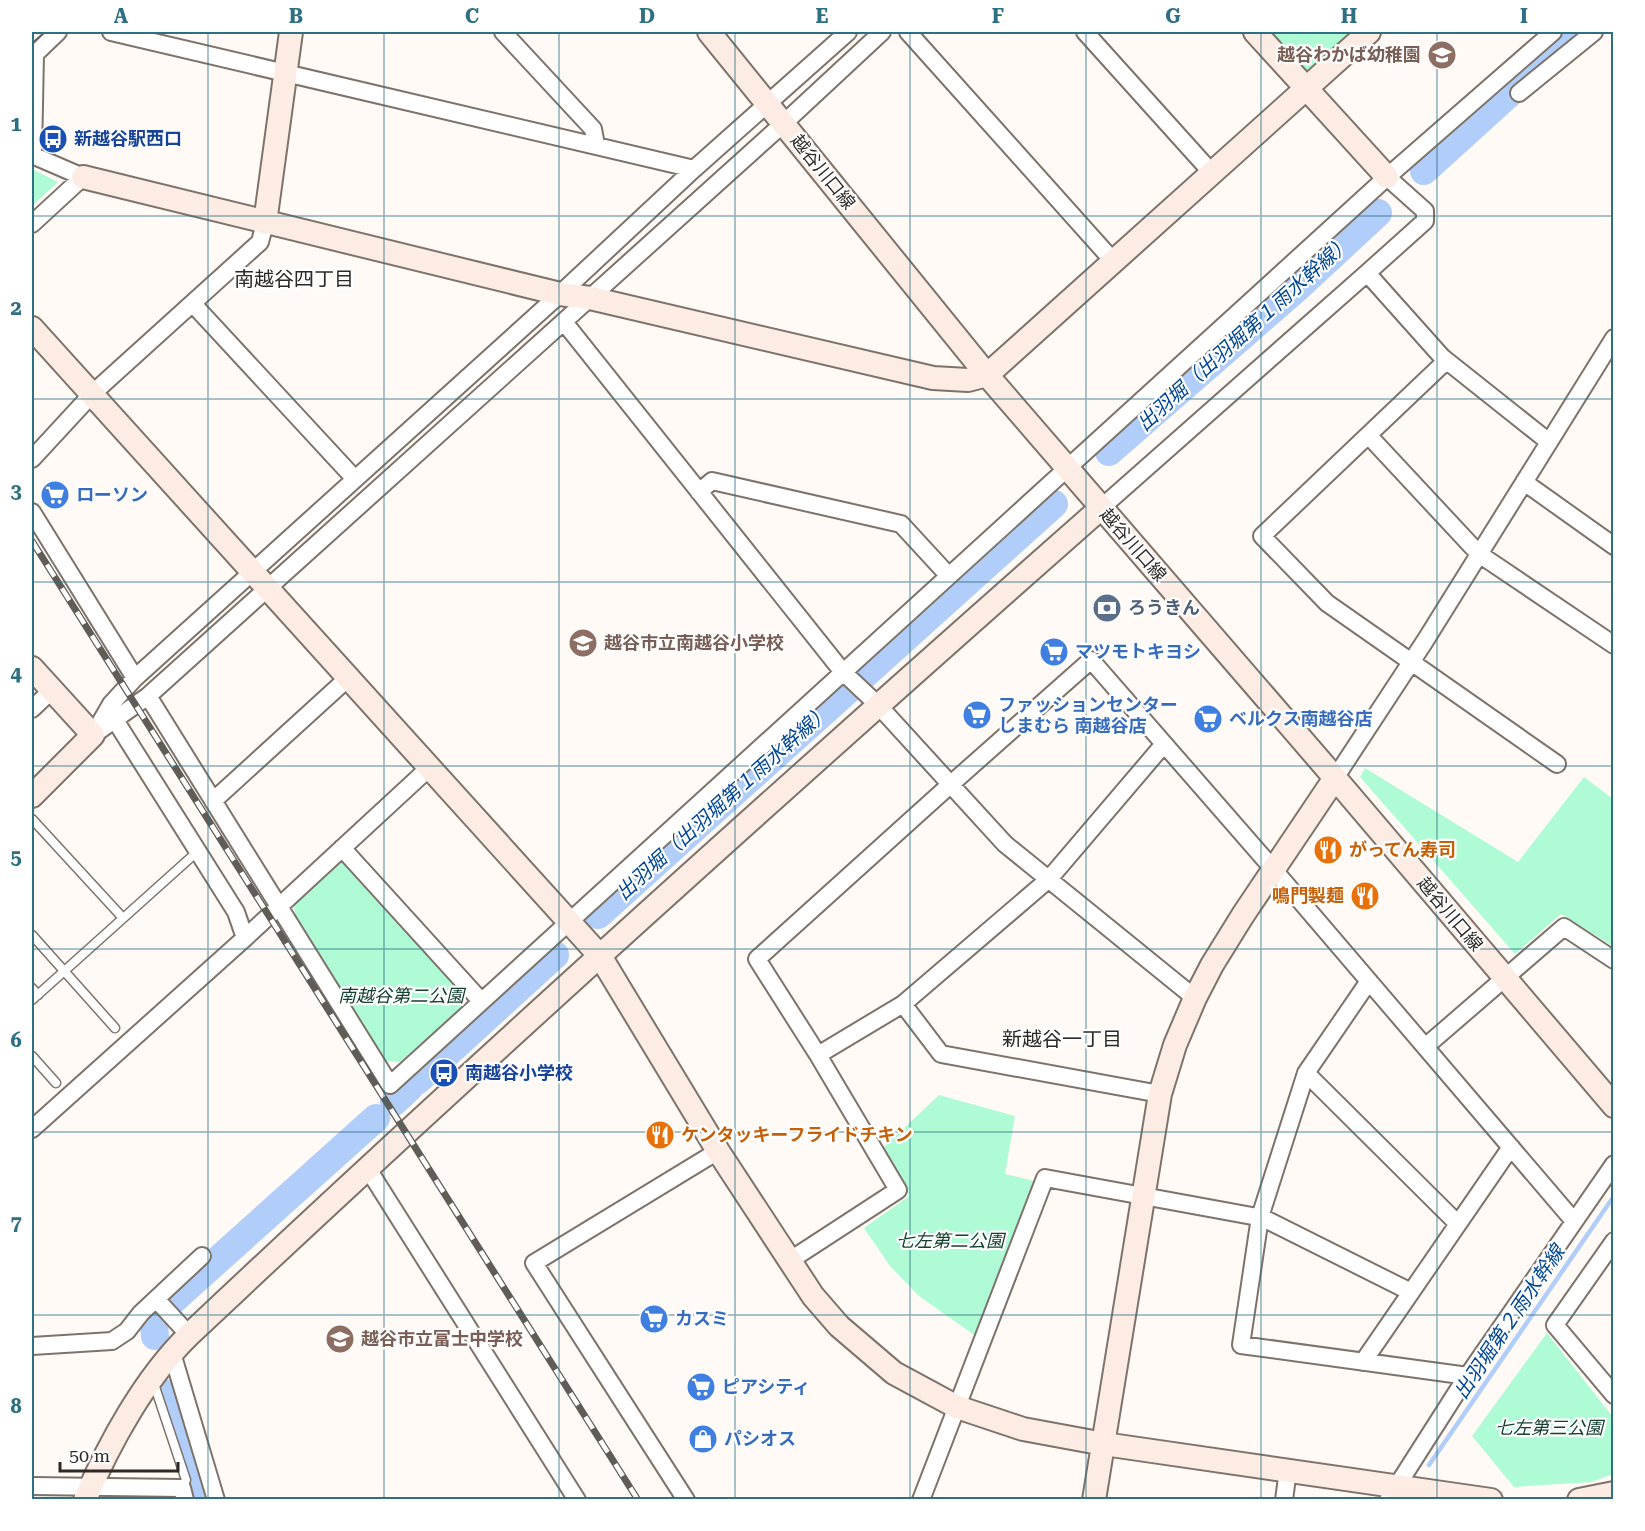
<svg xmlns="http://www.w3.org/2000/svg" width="1645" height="1531" viewBox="0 0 1645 1531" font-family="'Roboto Serif','Noto Sans JP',serif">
<rect width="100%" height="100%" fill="#fffaf6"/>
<!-- green -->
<path fill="#affbd6" d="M 1265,32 L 1362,32 L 1310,81 Z
M 32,169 L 58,182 L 32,206 Z
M 1365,768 L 1518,862 L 1584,777 L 1613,799 L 1614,942 L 1611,945 L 1561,914 L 1515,954 L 1360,777 Z
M 338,862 L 345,862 L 463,993 L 462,1007 L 400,1062 L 385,1061 L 295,916 L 294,904 Z
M 939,1095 L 1015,1116 L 1005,1174 L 1039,1182 L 977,1337 L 919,1296 L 890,1266 L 864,1228 L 909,1196 L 884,1147 Z
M 1547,1333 L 1613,1417 L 1613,1474 L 1591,1482 L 1514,1487 L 1472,1436 Z"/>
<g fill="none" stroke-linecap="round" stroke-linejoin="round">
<!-- stream -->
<path stroke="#b0cef9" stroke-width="4.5" d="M 1429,1465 L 1614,1196"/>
<!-- river -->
<path stroke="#b0cef9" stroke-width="28" d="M 1424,171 L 1577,32
M 1109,452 L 1295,290 L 1378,213
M 863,676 L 1054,504
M 598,915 L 849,689
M 417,1081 L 555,955
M 394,1102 L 409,1088
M 171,1302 L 376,1118
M 155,1336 L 154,1324 L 159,1312
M 172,1393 L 205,1500"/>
<!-- lane casing -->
<g stroke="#7d736a" stroke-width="11">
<path id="lane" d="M 32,819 L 123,918
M 32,935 L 115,1028
M 32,988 L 38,995
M 32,1000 L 198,851
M 32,1056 L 56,1083
M 153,1381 L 186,1480 L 182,1488"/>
</g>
<!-- street casing -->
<g stroke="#7d736a" stroke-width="20">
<path id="street" d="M 111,32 L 694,169
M 503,32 L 593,129 L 596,145
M 908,32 L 1114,262
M 1085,32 L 1212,173
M 1519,93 L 1594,32
M 33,154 L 35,54 L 58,32
M 32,155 L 83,177 L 32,224
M 1367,273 L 1425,221 L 1425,211 L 1387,177
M 193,304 L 355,479
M 564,322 L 842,671 L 878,705 L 1005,844 L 1195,998
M 1446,361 L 1262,536 L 1327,603 L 1557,764
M 1369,436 L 1479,554 L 1614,645
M 32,459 L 92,394 L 260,242 L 265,223
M 1524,482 L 1614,546
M 699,492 L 712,481 L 901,524 L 948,575
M 1101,508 L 1367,273 L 1442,357 L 1549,442
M 32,512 L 135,678
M 148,696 L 390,1085 L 1387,177 L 1553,32
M 32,709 L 52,690
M 96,730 L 111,704 L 135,678 L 560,294 L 694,169 L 848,32
M 93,735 L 148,696 L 784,123 L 882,32
M 1335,778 L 1425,641 L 1614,338
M 213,801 L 348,678
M 342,848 L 481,1001
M 245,938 L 429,768
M 1369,981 L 1306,1073 L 1260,1217 L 1241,1345 L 1468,1376
M 903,1004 L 941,1054 L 1160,1094
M 1425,1047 L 1564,927 L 1614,960
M 818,1055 L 903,1004 L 1049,879 L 1164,744
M 1306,1073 L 1458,1224
M 32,1129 L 245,938 L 236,912 L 115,720
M 368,1169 L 577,1500
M 1614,1241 L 1555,1325 L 1614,1395
M 789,1261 L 898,1190 L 818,1055 L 757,959 L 951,784 L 1091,660 L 1274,870 L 1573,1220
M 156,1299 L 189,1335
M 32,1346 L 112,1341 L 127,1331 L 141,1313 L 202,1256
M 172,1353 L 216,1500
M 1363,1362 L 1511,1147
M 32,1486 L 182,1488 L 185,1500
M 686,1500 L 534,1263 L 718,1151
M 921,1500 L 1045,1178 L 1263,1218 L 1411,1292
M 1284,1500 L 1288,1470
M 1388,1500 L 1462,1384 L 1614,1164"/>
</g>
<!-- secondary casing -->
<g stroke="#7d736a" stroke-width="26">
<path id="secondary" d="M 709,32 L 987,375 L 1335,778 L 1614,1106
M 1255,32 L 1387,177
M 83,177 L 560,294 L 590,298 L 933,378 L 968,380 L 987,375 L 1369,32
M 265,223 L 291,32
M 32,328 L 600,956 L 718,1151 L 813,1296 L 839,1326 L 894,1373 L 957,1407 L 1023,1429 L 1104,1444 L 1491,1500
M 32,668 L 93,735 L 32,796
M 85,1500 C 109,1443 145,1378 189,1335 C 488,1053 794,779 1101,508
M 1094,1500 L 1160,1094 L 1175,1045 L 1195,998 L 1212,965 L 1243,915 L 1335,778
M 1579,1500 L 1614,1493"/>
</g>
<!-- lane -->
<use href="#lane" stroke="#fff" stroke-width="8"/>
<!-- street -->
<use href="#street" stroke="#fff" stroke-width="16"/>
<!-- secondary -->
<use href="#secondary" stroke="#fdece4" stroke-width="22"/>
<!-- rail casing -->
<g stroke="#605c58" stroke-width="7">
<path id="rail" d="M 32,39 L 40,32
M 32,541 L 638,1500"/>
</g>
<!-- rail -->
<use href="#rail" stroke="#fff" stroke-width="4.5" stroke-dasharray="14" stroke-linecap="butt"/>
</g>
<!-- grid -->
<path fill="none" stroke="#2e7083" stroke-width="1.5" stroke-opacity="0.55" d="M 208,32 L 208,1500M 384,32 L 384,1500M 559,32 L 559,1500M 735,32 L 735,1500M 910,32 L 910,1500M 1086,32 L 1086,1500M 1261,32 L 1261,1500M 1437,32 L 1437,1500M 32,216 L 1614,216M 32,399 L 1614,399M 32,582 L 1614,582M 32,766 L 1614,766M 32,949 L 1614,949M 32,1132 L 1614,1132M 32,1315 L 1614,1315"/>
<!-- icons -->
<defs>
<g id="school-disc" transform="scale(1.5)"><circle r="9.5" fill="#8d6e63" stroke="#fff"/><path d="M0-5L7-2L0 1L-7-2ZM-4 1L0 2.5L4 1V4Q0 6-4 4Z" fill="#fff"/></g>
<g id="bus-disc" transform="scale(1.5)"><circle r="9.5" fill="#1a4fb4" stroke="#fff"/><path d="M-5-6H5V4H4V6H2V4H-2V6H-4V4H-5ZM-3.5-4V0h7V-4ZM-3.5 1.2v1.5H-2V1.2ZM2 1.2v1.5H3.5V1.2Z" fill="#fff"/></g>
<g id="supermarket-disc" transform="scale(1.5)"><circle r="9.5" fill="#3f7fe0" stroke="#fff"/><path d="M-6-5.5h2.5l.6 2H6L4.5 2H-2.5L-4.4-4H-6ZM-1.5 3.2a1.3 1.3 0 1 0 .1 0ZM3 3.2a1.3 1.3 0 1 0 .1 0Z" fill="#fff"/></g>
<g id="bank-disc" transform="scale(1.5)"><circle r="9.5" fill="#5c6f8a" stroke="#fff"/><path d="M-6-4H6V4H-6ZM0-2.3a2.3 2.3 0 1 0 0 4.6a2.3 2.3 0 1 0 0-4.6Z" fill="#fff"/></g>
<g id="restaurant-disc" transform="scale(1.5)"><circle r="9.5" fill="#e8710a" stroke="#fff"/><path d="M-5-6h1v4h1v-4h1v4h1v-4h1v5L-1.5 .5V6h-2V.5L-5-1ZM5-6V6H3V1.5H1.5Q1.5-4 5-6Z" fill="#fff"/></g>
<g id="shop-disc" transform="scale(1.5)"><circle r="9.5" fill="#3f7fe0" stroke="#fff"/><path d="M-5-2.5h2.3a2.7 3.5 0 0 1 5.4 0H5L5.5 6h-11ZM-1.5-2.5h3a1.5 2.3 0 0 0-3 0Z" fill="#fff"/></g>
</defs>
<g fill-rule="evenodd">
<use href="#school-disc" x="1442" y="55"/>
<use href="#bus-disc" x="53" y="139"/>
<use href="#supermarket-disc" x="55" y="495"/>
<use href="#bank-disc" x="1107" y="608"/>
<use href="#school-disc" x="583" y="643"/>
<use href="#supermarket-disc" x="1054" y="652"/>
<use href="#supermarket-disc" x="977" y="715"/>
<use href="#supermarket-disc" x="1208" y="719"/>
<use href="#restaurant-disc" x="1328" y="850"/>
<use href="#restaurant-disc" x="1365" y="896"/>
<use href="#bus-disc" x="444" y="1073"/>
<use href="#restaurant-disc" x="660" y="1135"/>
<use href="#supermarket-disc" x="654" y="1319"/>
<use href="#school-disc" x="340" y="1339"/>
<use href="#supermarket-disc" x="701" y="1387"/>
<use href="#shop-disc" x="703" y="1439"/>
</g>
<g text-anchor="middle" stroke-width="4.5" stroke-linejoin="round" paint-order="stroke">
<!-- education labels -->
<g font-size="18" font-weight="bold" fill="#785e54" stroke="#fff" text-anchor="start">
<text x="1421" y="61" text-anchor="end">越谷わかば幼稚園</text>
<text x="604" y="649">越谷市立南越谷小学校</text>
<text x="361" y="1345">越谷市立富士中学校</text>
</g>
<!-- transit labels -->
<g font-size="18" font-weight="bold" fill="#164399" stroke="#fff" text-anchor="start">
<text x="74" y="145">新越谷駅西口</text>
<text x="465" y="1079">南越谷小学校</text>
</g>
<!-- street labels -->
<g font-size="18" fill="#2d2926" stroke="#fff">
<text transform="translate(823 172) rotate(51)" y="6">越谷川口線</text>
<text transform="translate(1133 545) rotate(49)" y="6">越谷川口線</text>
<text transform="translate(1450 914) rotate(50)" y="6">越谷川口線</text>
</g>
<!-- shop labels -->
<g font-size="18" font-weight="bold" fill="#366cbe" stroke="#fff" text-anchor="start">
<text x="76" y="501">ローソン</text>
<text x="1075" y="658">マツモトキヨシ</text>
<text x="998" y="711">ファッションセンター<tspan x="998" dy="21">しまむら 南越谷店</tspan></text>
<text x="1229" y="725">ベルクス南越谷店</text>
<text x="675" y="1325">カスミ</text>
<text x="722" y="1393">ピアシティ</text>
<text x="724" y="1445">パシオス</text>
</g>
<!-- service labels -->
<g font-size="18" font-weight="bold" fill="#4e5e75" stroke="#fff" text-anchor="start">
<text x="1128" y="614">ろうきん</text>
</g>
<!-- food labels -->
<g font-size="18" font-weight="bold" fill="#c56008" stroke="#fff" text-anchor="start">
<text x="1349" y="856">がってん寿司</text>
<text x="1344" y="902" text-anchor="end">鳴門製麺</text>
<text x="681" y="1141">ケンタッキーフライドチキン</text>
</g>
<!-- park labels -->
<g font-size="18" font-style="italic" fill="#14402e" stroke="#fff">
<text x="401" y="1002">南越谷第二公園</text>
<text x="950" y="1247">七左第二公園</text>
<text x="1549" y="1434">七左第三公園</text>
</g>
<!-- neighbourhood labels -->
<g font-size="20" fill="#2d2926" stroke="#fff">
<text x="294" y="286">南越谷四丁目</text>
<text x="1062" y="1046">新越谷一丁目</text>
</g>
<!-- water labels -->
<g font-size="20" font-style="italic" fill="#004696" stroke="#fff">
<text transform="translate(1244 333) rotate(-42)" y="7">出羽堀（出羽堀第１雨水幹線）</text>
<text transform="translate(723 802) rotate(-42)" y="7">出羽堀（出羽堀第１雨水幹線）</text>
<text transform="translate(1509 1322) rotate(-56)" y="7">出羽堀第２雨水幹線</text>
</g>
</g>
<!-- border -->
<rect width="1645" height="1531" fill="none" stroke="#ffffff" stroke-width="66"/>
<!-- scale -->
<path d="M60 1462v9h118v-9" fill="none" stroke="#2d2926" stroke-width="3"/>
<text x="69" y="1462" font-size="18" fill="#2d2926" stroke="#ffffff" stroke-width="4.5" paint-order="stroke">50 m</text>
<rect x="33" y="33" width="1579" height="1465" fill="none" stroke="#2e7083" stroke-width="2"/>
<g font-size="20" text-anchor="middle" font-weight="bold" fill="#2e7083">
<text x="121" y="23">A</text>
<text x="296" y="23">B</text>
<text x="472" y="23">C</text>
<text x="647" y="23">D</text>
<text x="822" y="23">E</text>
<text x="998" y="23">F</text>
<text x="1173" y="23">G</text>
<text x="1349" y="23">H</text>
<text x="1524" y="23">I</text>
<text x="16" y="131">1</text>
<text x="16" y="315">2</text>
<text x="16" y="498">3</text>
<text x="16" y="681">4</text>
<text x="16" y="864">5</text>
<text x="16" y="1047">6</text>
<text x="16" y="1230">7</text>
<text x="16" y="1413">8</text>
</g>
</svg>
